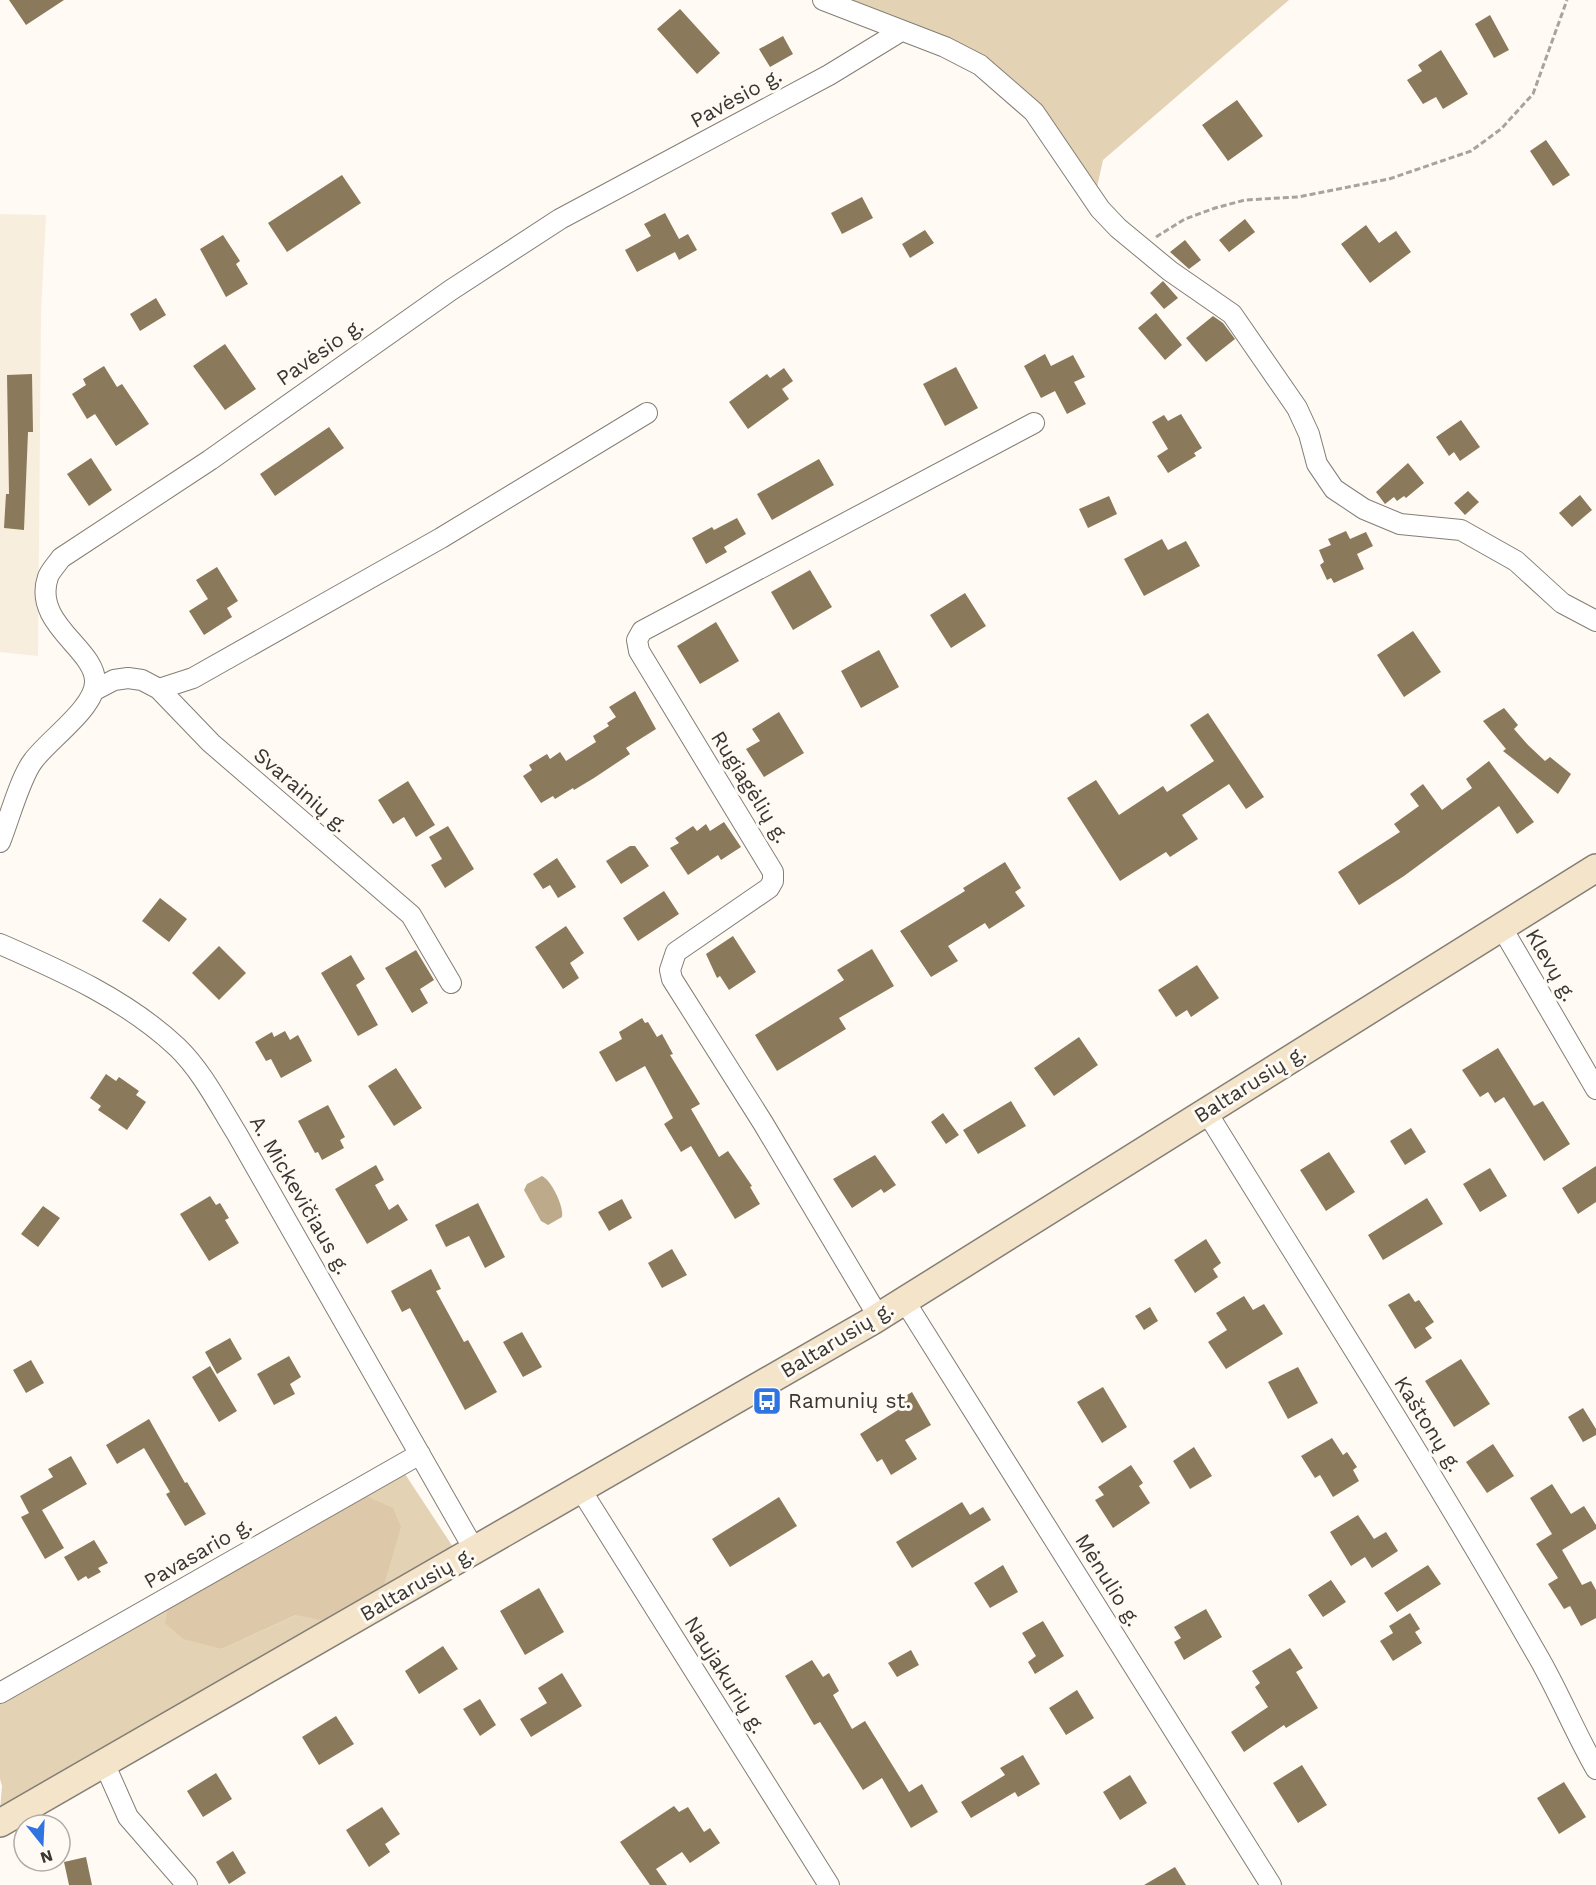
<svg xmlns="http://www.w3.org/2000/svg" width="1596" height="1885" viewBox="0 0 1596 1885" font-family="'Work Sans',sans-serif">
<rect width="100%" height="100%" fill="#fffaf3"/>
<!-- built -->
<path fill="#f8eede" d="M 0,214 L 46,215 L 41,312 L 38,656 L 0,652 Z"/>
<!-- green -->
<path fill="#e4d2b5" d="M 837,0 L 1289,0 L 1103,160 L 1096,192 L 1029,97 Z
M 405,1474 L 455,1550 L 0,1810 L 2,1786 L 0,1779 L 0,1700 L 168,1606 L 222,1649 L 296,1615 L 364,1495 Z"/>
<!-- forest -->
<path fill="#ddc9aa" d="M 364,1495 L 393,1508 L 401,1527 L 384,1585 L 325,1621 L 296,1615 L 222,1649 L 183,1639 L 165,1623 L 168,1606 Z"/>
<!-- water -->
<path fill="#bdaa8b" d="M 542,1176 C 551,1180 564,1206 562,1217 L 548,1225 L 541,1221 L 524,1190 L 527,1184 Z"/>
<!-- building -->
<path fill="#8b795b" d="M 9,0 L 64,0 L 26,25 Z
M 680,9 L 720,53 L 697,74 L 657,29 Z
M 1490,15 L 1509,50 L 1494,58 L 1475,24 Z
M 783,36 L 793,54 L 770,67 L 759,49 Z
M 1441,50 L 1468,94 L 1443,109 L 1436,97 L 1423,104 L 1407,80 L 1422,71 L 1418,65 Z
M 1237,100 L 1263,136 L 1228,161 L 1202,125 Z
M 1546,140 L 1570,175 L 1553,186 L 1530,151 Z
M 342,175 L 361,203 L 287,252 L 268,223 Z
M 862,197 L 873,218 L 842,234 L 831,213 Z
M 665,213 L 679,239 L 688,234 L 697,250 L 679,260 L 675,252 L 637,272 L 625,250 L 651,236 L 644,224 Z
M 1245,219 L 1255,232 L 1229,252 L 1219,240 Z
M 1366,225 L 1379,243 L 1396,231 L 1411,252 L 1370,283 L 1341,244 Z
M 925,230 L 934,243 L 910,258 L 902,244 Z
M 223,235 L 240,261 L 236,264 L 248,284 L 226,297 L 200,249 Z
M 1185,240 L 1201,260 L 1189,269 L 1170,252 Z
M 1163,281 L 1178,298 L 1164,309 L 1150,293 Z
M 156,298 L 166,315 L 140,331 L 130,314 Z
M 1156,313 L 1182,345 L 1165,360 L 1138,328 Z
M 1213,316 L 1223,323 L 1235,339 L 1206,362 L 1186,338 Z
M 225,344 L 256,389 L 225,410 L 193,366 Z
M 1045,354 L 1051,366 L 1073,355 L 1085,377 L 1074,382 L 1086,404 L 1067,414 L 1055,391 L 1041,398 L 1024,366 Z
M 104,366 L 117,387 L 122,384 L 149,424 L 116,446 L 95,414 L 87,419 L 72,394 L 86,385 L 83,379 Z
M 956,367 L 978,408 L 945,426 L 923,384 Z
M 784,368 L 793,381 L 782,389 L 789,399 L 748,429 L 729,402 L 767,374 L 770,378 Z
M 32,374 L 33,432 L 28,432 L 24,530 L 4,528 L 6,494 L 9,494 L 7,375 Z
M 1181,414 L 1202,448 L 1194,453 L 1196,456 L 1168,473 L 1157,456 L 1168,449 L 1152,422 L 1164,415 L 1168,421 Z
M 1461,420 L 1480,447 L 1460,461 L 1454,452 L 1449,456 L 1436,437 Z
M 329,427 L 344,448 L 275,496 L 260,474 Z
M 91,458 L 112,490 L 89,506 L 67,474 Z
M 819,459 L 834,485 L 772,520 L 757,494 Z
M 1408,463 L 1424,483 L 1406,498 L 1404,496 L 1397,501 L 1394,497 L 1385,504 L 1376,492 Z
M 1468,491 L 1479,502 L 1465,515 L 1454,503 Z
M 1580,495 L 1592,510 L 1572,527 L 1559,513 Z
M 1109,496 L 1117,514 L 1088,528 L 1079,509 Z
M 737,518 L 746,534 L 724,547 L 727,552 L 706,564 L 692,538 L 712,527 L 714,530 Z
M 1346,531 L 1350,539 L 1366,532 L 1373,546 L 1357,554 L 1364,569 L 1334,583 L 1331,578 L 1327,580 L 1320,565 L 1324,562 L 1319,550 L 1331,545 L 1328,539 Z
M 1162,539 L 1168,550 L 1186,541 L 1200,566 L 1144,596 L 1124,559 Z
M 217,567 L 238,601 L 227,608 L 232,617 L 204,635 L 189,611 L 208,599 L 196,580 Z
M 810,570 L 832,607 L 793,630 L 771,592 Z
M 965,593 L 986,626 L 951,648 L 930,615 Z
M 716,622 L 739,661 L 700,684 L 677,646 Z
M 1413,631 L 1441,672 L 1404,697 L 1377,655 Z
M 879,650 L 899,687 L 861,708 L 841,671 Z
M 635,691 L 656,729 L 626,748 L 630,754 L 594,778 L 574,790 L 573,788 L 555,799 L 553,796 L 541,803 L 523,776 L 532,770 L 529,765 L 547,754 L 550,759 L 560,752 L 566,761 L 596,742 L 593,736 L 609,726 L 607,723 L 616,717 L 609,707 Z
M 1504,708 L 1518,725 L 1514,729 L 1528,745 L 1545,761 L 1550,757 L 1571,774 L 1558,794 L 1503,751 L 1506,749 L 1483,721 Z
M 779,712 L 804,753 L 764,777 L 746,749 L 760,741 L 752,729 Z
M 1208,713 L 1264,797 L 1246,809 L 1229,784 L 1182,815 L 1198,839 L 1170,857 L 1166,852 L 1120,881 L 1067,798 L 1096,780 L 1119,815 L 1163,786 L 1167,792 L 1214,761 L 1190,725 Z
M 1489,761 L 1534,822 L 1517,834 L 1499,806 L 1404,876 L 1359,905 L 1338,872 L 1400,832 L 1394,824 L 1419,806 L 1410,794 L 1423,784 L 1442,810 L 1472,788 L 1466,779 Z
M 408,781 L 435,825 L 416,837 L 404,817 L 393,824 L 378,800 Z
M 724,822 L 741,847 L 721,860 L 718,855 L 688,875 L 670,848 L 679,843 L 675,838 L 693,826 L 697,831 L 706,824 L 710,831 Z
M 448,826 L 474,869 L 445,888 L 431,865 L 442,859 L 429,837 Z
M 630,846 L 635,846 L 649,866 L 621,884 L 606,861 Z
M 557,858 L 576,887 L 558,898 L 550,885 L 543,889 L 533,874 Z
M 1005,862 L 1021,888 L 1015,892 L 1025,906 L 989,929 L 985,923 L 948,946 L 958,961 L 931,977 L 900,931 L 965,891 L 963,888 Z
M 664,891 L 679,914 L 638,941 L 623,918 Z
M 160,898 L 187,919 L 169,942 L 142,921 Z
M 566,926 L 584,953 L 570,963 L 579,978 L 563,989 L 535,947 Z
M 733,936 L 756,972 L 729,990 L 720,976 L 717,978 L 706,954 Z
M 219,946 L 246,973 L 219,1000 L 192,973 Z
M 872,949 L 894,986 L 839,1018 L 846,1029 L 777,1071 L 755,1035 L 844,980 L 837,970 Z
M 416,950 L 434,980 L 420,989 L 428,1003 L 412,1013 L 385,968 Z
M 351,955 L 365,979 L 356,985 L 378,1025 L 358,1036 L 321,973 Z
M 1197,965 L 1219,998 L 1191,1017 L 1187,1010 L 1176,1017 L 1158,990 Z
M 642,1018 L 645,1023 L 648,1022 L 657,1037 L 662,1034 L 673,1054 L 670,1055 L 700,1104 L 691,1109 L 719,1157 L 728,1151 L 752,1186 L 750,1187 L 760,1204 L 735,1219 L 691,1146 L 681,1152 L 664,1124 L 673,1118 L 645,1066 L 616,1082 L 599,1052 L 622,1039 L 619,1032 Z
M 285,1031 L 290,1040 L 298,1035 L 312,1061 L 281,1078 L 271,1059 L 266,1061 L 255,1042 L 272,1032 L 274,1037 Z
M 1079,1037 L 1098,1065 L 1054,1096 L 1034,1068 Z
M 1498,1048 L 1534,1106 L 1543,1101 L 1570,1144 L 1544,1161 L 1504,1097 L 1495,1103 L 1488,1092 L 1480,1097 L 1462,1070 Z
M 396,1068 L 422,1108 L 394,1126 L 368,1086 Z
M 106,1074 L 116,1081 L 119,1077 L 139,1091 L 136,1095 L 146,1102 L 127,1130 L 98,1110 L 101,1106 L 90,1098 Z
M 1011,1101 L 1026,1126 L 978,1154 L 963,1130 Z
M 328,1105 L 345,1137 L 340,1140 L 344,1148 L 322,1160 L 318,1152 L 315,1153 L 298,1121 Z
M 943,1113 L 959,1135 L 946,1144 L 931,1122 Z
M 1411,1128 L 1426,1152 L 1405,1165 L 1390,1141 Z
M 1329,1152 L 1355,1192 L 1326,1211 L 1300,1170 Z
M 875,1155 L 896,1185 L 884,1193 L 881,1189 L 852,1208 L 833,1179 Z
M 376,1165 L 384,1180 L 375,1185 L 389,1210 L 398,1204 L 408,1220 L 367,1244 L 335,1189 Z
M 1596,1166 L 1596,1202 L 1578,1214 L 1562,1188 Z
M 1490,1168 L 1507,1196 L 1480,1212 L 1463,1184 Z
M 210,1196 L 216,1205 L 220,1203 L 229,1218 L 225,1220 L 239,1243 L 209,1261 L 180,1214 Z
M 1427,1198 L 1443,1224 L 1383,1260 L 1368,1235 Z
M 622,1199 L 632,1218 L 609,1231 L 598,1212 Z
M 478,1203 L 505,1257 L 485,1268 L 469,1236 L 446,1247 L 435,1225 Z
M 43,1206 L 60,1218 L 38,1247 L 21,1234 Z
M 1206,1239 L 1221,1263 L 1213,1269 L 1218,1277 L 1195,1293 L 1174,1260 Z
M 672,1249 L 687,1275 L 662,1288 L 648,1263 Z
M 431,1269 L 441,1289 L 436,1291 L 464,1342 L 468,1340 L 497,1392 L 465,1410 L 410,1308 L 402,1312 L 391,1291 Z
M 1409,1293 L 1415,1302 L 1419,1300 L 1434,1322 L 1425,1328 L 1432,1338 L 1415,1349 L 1388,1305 Z
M 1244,1296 L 1253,1310 L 1264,1304 L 1283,1334 L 1226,1369 L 1208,1342 L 1227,1330 L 1216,1313 Z
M 1150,1307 L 1158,1321 L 1144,1330 L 1135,1316 Z
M 522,1332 L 542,1367 L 523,1377 L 503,1342 Z
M 230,1338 L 242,1359 L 217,1374 L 205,1352 Z
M 289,1356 L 301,1377 L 290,1384 L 295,1394 L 274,1405 L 257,1374 Z
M 1461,1359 L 1490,1404 L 1454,1427 L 1425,1381 Z
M 31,1360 L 44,1383 L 26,1393 L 13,1370 Z
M 210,1366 L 237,1411 L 219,1422 L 192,1377 Z
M 1298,1367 L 1318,1403 L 1288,1419 L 1268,1382 Z
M 1103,1387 L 1127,1427 L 1102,1443 L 1077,1402 Z
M 912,1392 L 931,1425 L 905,1440 L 917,1459 L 891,1475 L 882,1459 L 877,1462 L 860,1434 L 898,1410 L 894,1403 Z
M 1583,1408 L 1596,1429 L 1596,1435 L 1583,1442 L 1568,1417 Z
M 149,1419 L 185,1483 L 187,1482 L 206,1514 L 185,1526 L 166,1494 L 170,1492 L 144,1448 L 117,1464 L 106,1445 Z
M 1332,1438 L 1343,1455 L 1347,1452 L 1357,1467 L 1353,1470 L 1359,1481 L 1333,1497 L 1320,1475 L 1315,1478 L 1301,1456 Z
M 1493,1444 L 1514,1476 L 1487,1493 L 1466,1462 Z
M 1194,1447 L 1212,1476 L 1190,1489 L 1173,1461 Z
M 71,1456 L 87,1484 L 42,1510 L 64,1548 L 45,1559 L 21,1517 L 29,1513 L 20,1496 L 53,1477 L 48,1469 Z
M 1131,1465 L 1143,1483 L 1139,1486 L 1150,1503 L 1113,1528 L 1095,1500 L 1104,1495 L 1098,1487 Z
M 1552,1484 L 1571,1514 L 1584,1506 L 1596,1525 L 1596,1529 L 1562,1550 L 1582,1585 L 1591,1581 L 1596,1590 L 1596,1618 L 1581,1626 L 1570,1606 L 1564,1609 L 1548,1584 L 1558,1578 L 1536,1544 L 1552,1534 L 1530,1498 Z
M 779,1497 L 797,1526 L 730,1567 L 712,1539 Z
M 962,1502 L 970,1515 L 983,1507 L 991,1520 L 912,1568 L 896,1542 Z
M 1358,1515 L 1374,1539 L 1386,1532 L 1398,1551 L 1372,1568 L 1365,1557 L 1351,1566 L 1330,1532 Z
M 94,1540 L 108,1563 L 98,1568 L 101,1572 L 88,1579 L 86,1576 L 78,1581 L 64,1557 Z
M 1003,1565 L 1018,1592 L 990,1608 L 974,1583 Z
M 1428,1565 L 1441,1584 L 1397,1612 L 1384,1593 Z
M 1331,1580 L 1346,1602 L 1323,1617 L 1308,1595 Z
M 539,1588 L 564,1632 L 525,1655 L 500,1611 Z
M 1206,1609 L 1222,1637 L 1184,1660 L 1174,1642 L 1181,1638 L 1174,1627 Z
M 1410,1613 L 1420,1629 L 1415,1632 L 1422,1643 L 1393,1661 L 1380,1641 L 1393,1633 L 1389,1626 Z
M 1043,1621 L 1064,1656 L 1035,1674 L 1028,1662 L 1036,1656 L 1022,1633 Z
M 443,1646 L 458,1669 L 419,1694 L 405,1671 Z
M 1290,1648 L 1303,1668 L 1296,1672 L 1318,1708 L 1286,1728 L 1284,1725 L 1244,1752 L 1231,1732 L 1268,1707 L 1255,1687 L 1260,1683 L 1252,1671 Z
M 911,1650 L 919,1665 L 897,1677 L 888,1663 Z
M 812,1660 L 823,1677 L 829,1673 L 839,1691 L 833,1695 L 852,1729 L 865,1721 L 909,1792 L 922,1784 L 938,1812 L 911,1828 L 882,1778 L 863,1790 L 820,1722 L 814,1725 L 785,1676 Z
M 562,1673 L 582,1706 L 531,1737 L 520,1719 L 547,1703 L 538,1688 Z
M 1077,1690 L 1094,1718 L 1066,1735 L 1049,1708 Z
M 480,1699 L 496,1725 L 480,1736 L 463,1709 Z
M 336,1716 L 354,1744 L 319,1765 L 302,1737 Z
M 1023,1755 L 1040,1784 L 1018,1797 L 1015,1792 L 971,1818 L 961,1802 L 1005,1775 L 1000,1768 Z
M 1302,1765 L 1327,1805 L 1298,1823 L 1273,1783 Z
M 216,1773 L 232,1799 L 203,1817 L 187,1791 Z
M 1130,1775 L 1147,1803 L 1120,1820 L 1103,1792 Z
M 1564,1782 L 1586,1817 L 1559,1834 L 1537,1798 Z
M 674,1806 L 679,1812 L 688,1807 L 704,1832 L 710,1828 L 720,1843 L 690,1863 L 682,1852 L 656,1869 L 667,1885 L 650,1885 L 620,1842 Z
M 382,1807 L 400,1834 L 385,1844 L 390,1852 L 369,1867 L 346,1830 Z
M 233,1851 L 246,1873 L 229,1884 L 216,1862 Z
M 86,1857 L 92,1885 L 69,1885 L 64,1862 Z
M 1175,1867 L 1186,1885 L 1144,1885 Z"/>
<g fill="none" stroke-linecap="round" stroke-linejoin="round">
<!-- street casing -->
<g stroke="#837e76" stroke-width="22">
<path id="street" d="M 823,0 L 945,47 L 980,65 L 1034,112 L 1100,209 L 1118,228 L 1170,271 L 1232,314 L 1297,408 L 1309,434 L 1317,464 L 1334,489 L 1364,509 L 1400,524 L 1461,530 L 1516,561 L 1562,603 L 1596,621
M 159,689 L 193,678 L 441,538 L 647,413
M 95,690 L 114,680 L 128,678 L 142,680 L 159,689 L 211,743 L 411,915 L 451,983
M 0,842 C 9,820 20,778 33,761 C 48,740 95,708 95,682 C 96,649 32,624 48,577 C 50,571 57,564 61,558 L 210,460 L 451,290 L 560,219 L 829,75 L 901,31
M 1502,928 L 1596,1089
M 0,944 C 62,971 127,1000 177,1047 C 202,1071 219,1105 237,1134 L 475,1551
M 1206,1111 C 1317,1291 1431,1469 1536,1653 C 1558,1690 1574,1731 1596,1769
M 904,1300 L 1271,1885
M 878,1316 L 763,1123 L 672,979 L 670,970 L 676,952 L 769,888 L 773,881 L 773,872 L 639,651 L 637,640 L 642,631 L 1034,423
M 581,1490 L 829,1885
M 0,1693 L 420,1454
M 104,1763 L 128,1817 L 187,1885"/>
</g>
<!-- secondary casing -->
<g stroke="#837e76" stroke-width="30">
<path id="secondary" d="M 0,1823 L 872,1321 L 1596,868"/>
</g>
<!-- path -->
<path stroke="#a7a49e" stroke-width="3" stroke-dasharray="6 3" stroke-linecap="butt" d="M 1156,237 L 1185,219 L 1215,208 L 1245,200 L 1298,197 L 1389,179 L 1471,151 L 1501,129 L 1533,94 L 1567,0"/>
<!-- street -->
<use href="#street" stroke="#fff" stroke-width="20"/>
<!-- secondary -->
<use href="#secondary" stroke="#f4e4ca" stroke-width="27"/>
</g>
<!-- icons -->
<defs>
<g id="bus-square" transform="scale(1.5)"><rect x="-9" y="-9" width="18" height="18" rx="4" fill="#2e75e2" stroke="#fffaf3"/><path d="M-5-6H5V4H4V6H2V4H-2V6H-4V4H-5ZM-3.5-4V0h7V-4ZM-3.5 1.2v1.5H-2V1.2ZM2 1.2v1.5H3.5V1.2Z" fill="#fff"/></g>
</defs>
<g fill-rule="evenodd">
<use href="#bus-square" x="767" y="1401"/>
</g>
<g text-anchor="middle" stroke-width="6" stroke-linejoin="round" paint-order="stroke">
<!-- street labels -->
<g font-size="21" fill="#393734" stroke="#fffaf3">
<text transform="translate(736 98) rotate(-29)" y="7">Pavėsio g.</text>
<text transform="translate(320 352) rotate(-35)" y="7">Pavėsio g.</text>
<text transform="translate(750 787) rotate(58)" y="7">Rugiagėlių g.</text>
<text transform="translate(301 790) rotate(41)" y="7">Svarainių g.</text>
<text transform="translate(1551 965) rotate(60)" y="7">Klevų g.</text>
<text transform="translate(1250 1084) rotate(-32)" y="7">Baltarusių g.</text>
<text transform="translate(300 1195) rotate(60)" y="7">A. Mickevičiaus g.</text>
<text transform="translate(837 1340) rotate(-31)" y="7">Baltarusių g.</text>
<text transform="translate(1428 1424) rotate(58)" y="7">Kaštonų g.</text>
<text transform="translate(198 1553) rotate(-30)" y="7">Pavasario g.</text>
<text transform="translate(1108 1580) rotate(58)" y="7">Mėnulio g.</text>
<text transform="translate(417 1584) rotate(-30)" y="7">Baltarusių g.</text>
<text transform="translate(725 1675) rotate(58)" y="7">Naujakurių g.</text>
</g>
<!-- poi labels -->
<g font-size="21" fill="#393734" stroke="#fffaf3" text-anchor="start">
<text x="788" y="1408">Ramunių st.</text>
</g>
</g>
<!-- north arrow -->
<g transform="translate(42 1843) rotate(162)"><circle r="28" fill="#fffaf3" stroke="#b0aca7" stroke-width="1.5"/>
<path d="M0-4.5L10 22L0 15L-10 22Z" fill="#2e75e2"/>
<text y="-9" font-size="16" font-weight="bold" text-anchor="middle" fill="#393734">N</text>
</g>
</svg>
